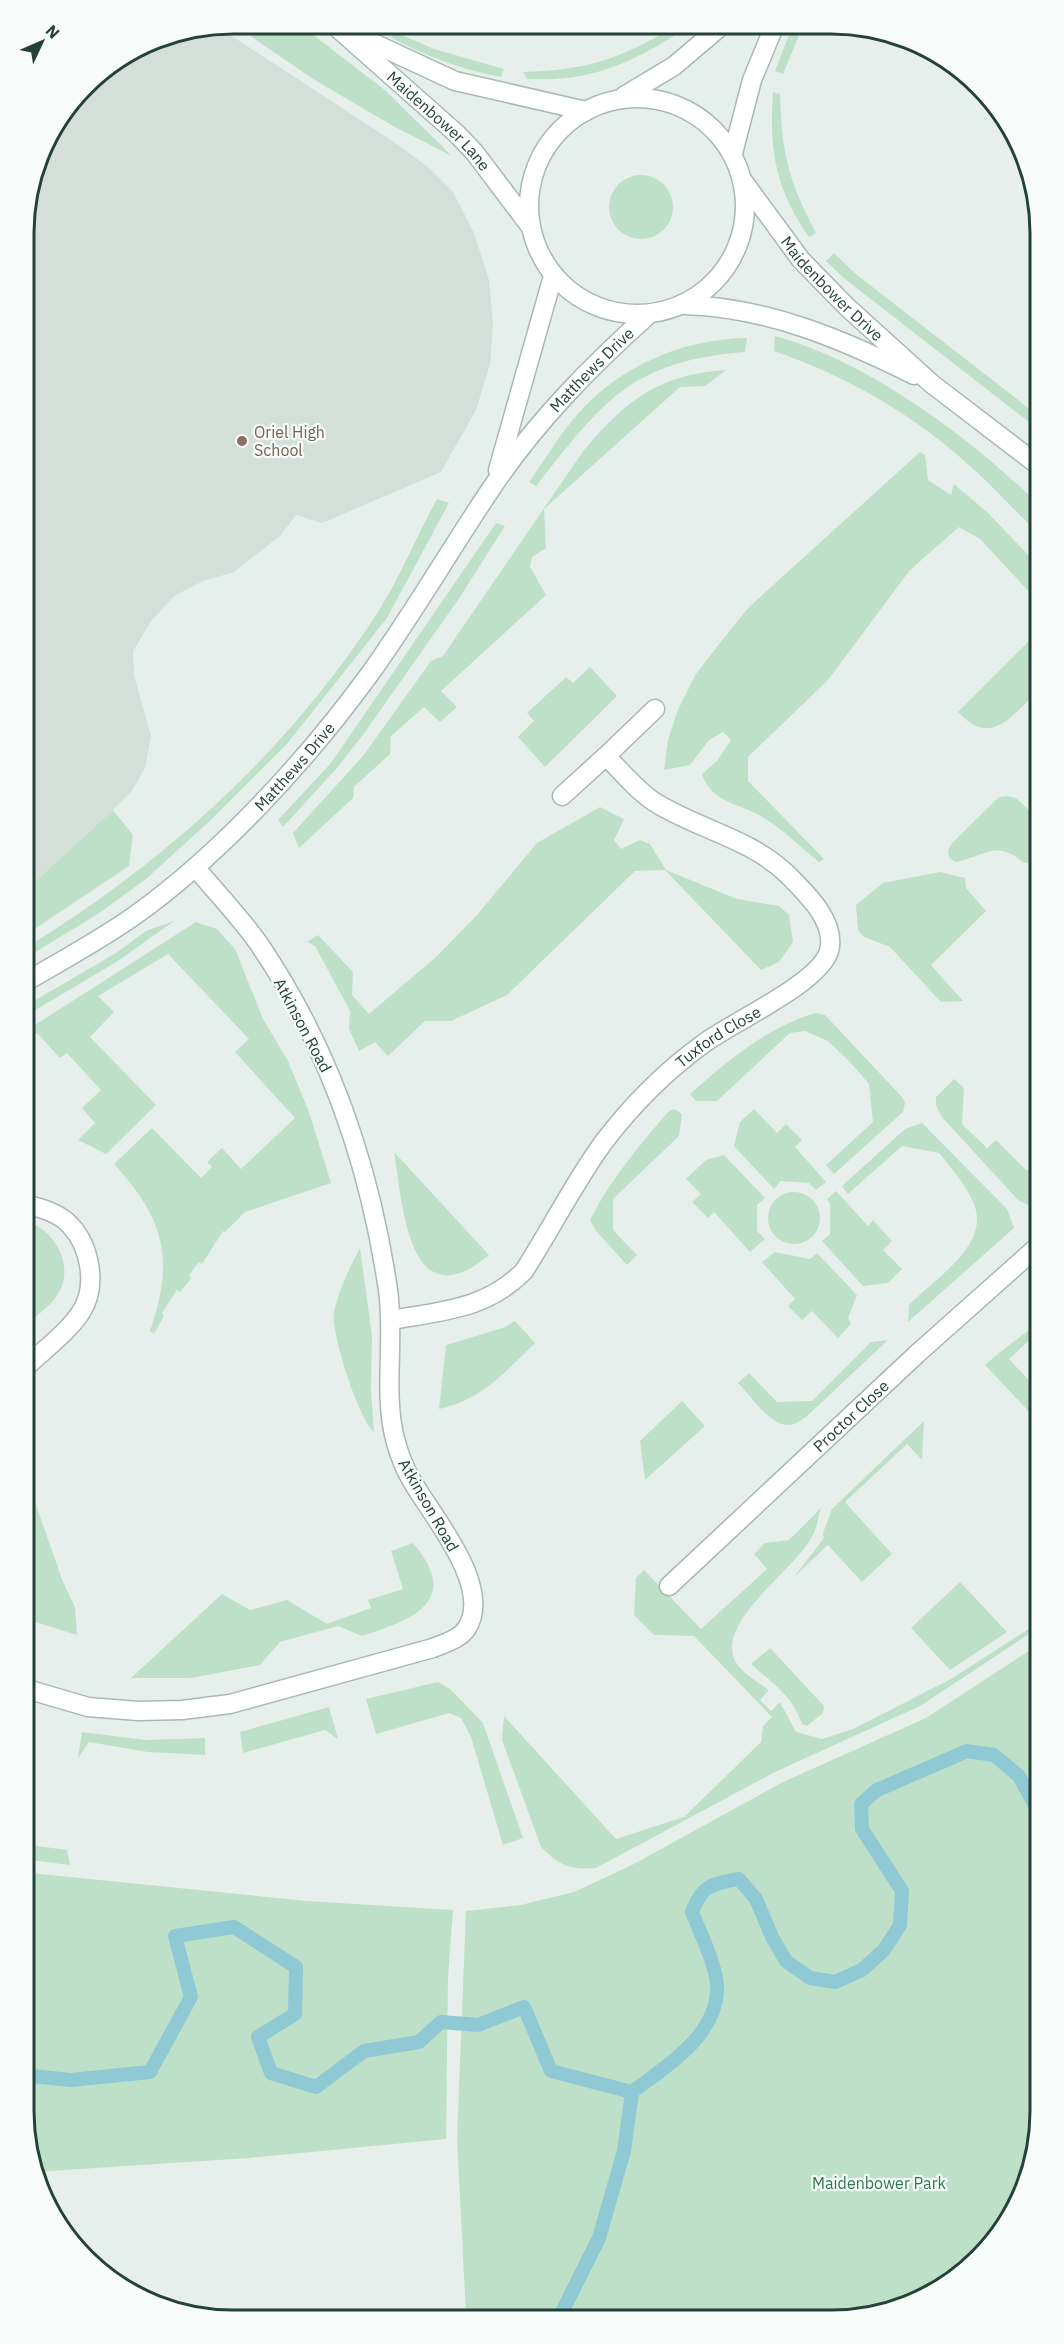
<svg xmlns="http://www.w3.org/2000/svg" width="1064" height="2344" viewBox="0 0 1064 2344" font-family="'IBM Plex Sans',sans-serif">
<rect width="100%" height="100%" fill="#e6efeb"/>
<!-- built -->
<path fill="#d4dfda" d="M 218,27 L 394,142 L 428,167 L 453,192 L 474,233 L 489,280 L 493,325 L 490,364 L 476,410 L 441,472 L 322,523 L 296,515 L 280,536 L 234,572 L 203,581 L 174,596 L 152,620 L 133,651 L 134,675 L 151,736 L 145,768 L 132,791 L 113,810 L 27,889 L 24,219 L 45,141 L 95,76 L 154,40 Z"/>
<!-- green -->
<path fill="#bfe0c8" d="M 233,24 L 299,24 L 386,91 L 452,156 L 393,126 L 313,79 Z
M 792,27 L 802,28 L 783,74 L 775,71 Z
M 672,28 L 677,34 C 626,66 587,82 527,79 L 523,72 C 586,70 618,60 672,28 Z
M 397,33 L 434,49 L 504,69 L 501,77 C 461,70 427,56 390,37 Z
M 773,92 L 780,94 C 782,154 788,180 816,233 L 809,237 C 775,188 769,150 773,92 Z
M609 207a32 32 0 1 1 64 0a32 32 0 1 1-64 0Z
M 834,253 L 857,275 L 1017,399 L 1034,413 L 1034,426 L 845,279 L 826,261 Z
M 775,336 C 865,360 967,435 1034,500 L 1034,529 C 1010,506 987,480 961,458 C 906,410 843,375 774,351 Z
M 747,338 L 745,352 C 630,361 603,402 536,486 L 529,482 C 543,462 556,441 571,422 C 614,368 680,339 747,338 Z
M 726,370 L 705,386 L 680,387 L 544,509 L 546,548 L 532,557 L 530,567 L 546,595 L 441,691 L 457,707 L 440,722 L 424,707 L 391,736 L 390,754 L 354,787 L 353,798 L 299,848 L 293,833 L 363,756 L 431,661 L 443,656 L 584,450 C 626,400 660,374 726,370 Z
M 920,452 L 925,455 L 928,480 L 951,495 L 954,484 L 988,513 L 1034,561 L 1034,597 L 980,539 L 959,527 L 910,570 L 828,680 L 748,757 L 748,781 L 824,859 L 819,862 C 801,848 784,830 764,818 C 741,803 712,804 702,774 L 717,761 L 731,740 L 723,732 L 709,740 L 690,765 L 664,770 L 668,740 L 677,712 L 696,674 L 723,639 L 749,607 Z
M 437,499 L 449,503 L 387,618 L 286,745 L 214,817 L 146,879 L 98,914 L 27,957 L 27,947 C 165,862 287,752 376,615 C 400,578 416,537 437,499 Z
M 496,523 L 505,526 L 458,600 L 365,732 L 337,768 L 283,827 L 278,820 L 331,763 Z
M 1034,636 L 1035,694 C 1008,720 990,746 958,712 Z
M 590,667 L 617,696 L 545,767 L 518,737 L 534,721 L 527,713 L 566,677 L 573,683 Z
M 1008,796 L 1016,798 L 1035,816 L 1035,862 L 1024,863 C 996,839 986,856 956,862 L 949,858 L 948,850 L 952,843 L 999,797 Z
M 600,807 L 624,819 L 614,840 L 621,849 L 640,840 L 650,844 L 666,870 L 737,899 L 779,906 L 789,915 L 793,942 L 779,962 L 761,970 L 665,870 L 635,871 L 507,995 L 451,1021 L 425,1021 L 388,1056 L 375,1042 L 359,1051 L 349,1029 L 350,1011 L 315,946 L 307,942 L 318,935 L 353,972 L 352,995 L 369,1014 L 436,957 L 477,915 L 537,843 Z
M 113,810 L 133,835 L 129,866 L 27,934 L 27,889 Z
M 940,872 L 965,878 L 966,888 L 986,911 L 931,965 L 963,1001 L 941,1002 L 890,947 L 864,937 L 858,930 L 856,905 L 883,883 Z
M 174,921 L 118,961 L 27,1015 L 27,1005 L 116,953 L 146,931 Z
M 196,922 L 217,929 L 235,949 L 263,1019 L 288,1061 L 309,1112 L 331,1183 L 245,1212 L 225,1232 L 223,1231 L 202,1264 L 199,1262 L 189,1275 L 191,1279 L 180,1292 L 177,1290 L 162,1313 L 164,1316 L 154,1334 L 150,1331 C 175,1259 165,1220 114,1164 L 152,1128 L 201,1178 L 212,1167 L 207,1162 L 222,1148 L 241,1169 L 295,1118 L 235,1052 L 249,1039 L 168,954 L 98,996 L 114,1012 L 90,1037 L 156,1105 L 106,1154 L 78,1140 L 95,1123 L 82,1108 L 101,1090 L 67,1053 L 60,1058 L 37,1033 L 27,1039 L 27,1030 Z
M 816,1013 L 825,1015 L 902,1097 L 905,1103 L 903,1112 L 834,1174 L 826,1165 L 873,1122 L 869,1084 L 851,1063 L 828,1041 L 805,1031 L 790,1033 L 717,1101 L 696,1101 L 690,1094 C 726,1062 768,1026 816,1013 Z
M 954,1079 L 964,1088 L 962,1124 L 987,1148 L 996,1140 L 1026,1170 L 1036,1171 L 1036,1204 L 1032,1207 L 1018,1200 L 942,1117 L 936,1106 L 936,1097 Z
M 674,1109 L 682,1114 L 679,1136 L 613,1199 L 613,1230 L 637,1255 L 627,1265 L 596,1231 L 590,1220 C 610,1180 639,1146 668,1112 Z
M 754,1109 L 777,1133 L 786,1124 L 802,1140 L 795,1147 L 826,1182 L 816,1190 L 809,1183 L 781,1181 L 774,1189 L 734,1146 L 740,1122 Z
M 922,1123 L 1007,1209 L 1014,1228 L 908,1322 L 909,1305 C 933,1280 988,1247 975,1207 C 968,1187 951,1168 939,1153 L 902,1146 L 848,1194 L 842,1186 L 905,1129 Z
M 394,1152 L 489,1255 C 408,1323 403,1204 394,1152 Z
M 724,1155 L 765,1198 L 757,1205 L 757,1231 L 765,1239 L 750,1252 L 714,1212 L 708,1218 L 692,1202 L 701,1194 L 686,1179 L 706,1160 Z
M 836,1191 L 868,1226 L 873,1220 L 892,1241 L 883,1250 L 902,1269 L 888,1283 L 863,1286 L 822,1241 L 830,1234 L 830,1204 L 827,1199 Z
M768 1218a26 26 0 1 1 52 0a26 26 0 1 1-52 0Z
M 28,1222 C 58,1232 76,1270 56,1297 C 49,1307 37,1315 28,1323 Z
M 360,1248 L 372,1336 L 371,1390 L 374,1432 C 359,1420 330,1331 334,1312 C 339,1289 350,1267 360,1248 Z
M 775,1252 L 810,1259 L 817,1253 L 857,1295 L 848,1318 L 851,1324 L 838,1338 L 812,1311 L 802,1320 L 788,1306 L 795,1299 L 762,1262 Z
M 515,1321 L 535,1343 C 505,1372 482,1400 439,1409 L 446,1345 L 503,1328 Z
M 1037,1323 L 1037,1333 L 1009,1359 L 1037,1389 L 1037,1420 L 985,1365 C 1001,1350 1020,1338 1037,1323 Z
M 888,1340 L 806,1417 C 801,1420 795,1425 789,1425 C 770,1426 750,1395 738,1383 L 749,1373 L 777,1402 L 812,1401 L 871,1342 Z
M 682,1401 L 705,1426 L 645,1480 L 640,1441 Z
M 924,1421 L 922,1460 L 907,1444 L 845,1502 L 892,1554 L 862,1582 L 828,1545 L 794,1577 L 824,1538 L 823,1533 L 832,1509 Z
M 29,1485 L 63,1582 L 75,1607 L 77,1635 L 29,1620 Z
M 821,1508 C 818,1517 817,1527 813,1535 C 797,1568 723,1616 733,1655 C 736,1670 758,1682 769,1690 L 760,1700 L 771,1711 L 780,1702 L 796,1732 L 822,1739 L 853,1729 L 951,1679 L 1038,1623 L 1038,1628 L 920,1706 L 775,1772 L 596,1868 C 569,1870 560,1866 541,1847 L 502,1740 L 504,1716 L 616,1839 L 684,1817 L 761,1742 L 763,1726 L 772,1717 L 694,1636 L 654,1635 L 634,1615 L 636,1578 L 644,1570 L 701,1629 L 767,1569 L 754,1554 L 765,1543 L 789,1540 Z
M 413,1543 C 463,1602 411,1620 362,1636 L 338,1626 L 280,1642 L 260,1665 L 191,1678 L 131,1678 L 222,1594 L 250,1610 L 287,1600 L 327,1624 L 371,1608 L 368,1600 L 403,1589 L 391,1551 Z
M 960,1582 L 1007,1632 L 950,1670 L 911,1628 Z
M 1038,1645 L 1040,2125 L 1024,2190 L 996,2238 L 947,2285 L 885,2313 L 466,2315 L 457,2138 L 466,1911 L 521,1905 L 574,1892 L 632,1865 L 783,1782 L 926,1718 Z
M 770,1648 L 824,1706 L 823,1713 L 807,1726 L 802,1724 C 792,1695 772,1683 751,1664 Z
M 438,1682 L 450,1689 L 483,1723 L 523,1838 L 503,1845 L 471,1737 L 461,1718 L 449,1713 L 376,1734 L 366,1699 Z
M 329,1707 L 338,1739 L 325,1730 L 243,1753 L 240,1732 Z
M 82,1732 L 146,1740 L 205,1738 L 205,1755 L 148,1752 L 89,1742 L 78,1758 Z
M 30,1845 L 67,1850 L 70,1865 L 30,1860 Z
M 30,1873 L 307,1901 L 453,1910 L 448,1977 L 446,2139 L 249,2158 L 34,2172 L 31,2165 Z"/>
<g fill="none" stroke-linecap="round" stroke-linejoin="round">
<!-- stream -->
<path stroke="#8ec9d4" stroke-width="14" d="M 31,2076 L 71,2080 L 150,2072 L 191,1997 L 175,1936 L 234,1927 L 296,1967 L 295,2014 L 258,2037 L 271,2073 L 316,2087 L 364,2051 L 419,2042 L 441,2022 L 478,2025 L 524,2007 L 551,2071 L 632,2092
M 561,2314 L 599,2238 L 624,2151 L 632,2092 C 665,2067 714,2038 717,1992 C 719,1970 700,1933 692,1912 C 702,1885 712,1884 739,1879 L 756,1899 L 772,1937 L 786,1961 L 810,1978 L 835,1982 L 862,1970 L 884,1950 L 900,1925 L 902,1891 L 862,1829 L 861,1804 L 877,1790 L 967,1751 L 994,1755 L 1019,1776 L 1038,1811"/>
<!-- minor casing -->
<g stroke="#a8b8b2" stroke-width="21">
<g id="minor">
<path id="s1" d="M 334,25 L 457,134 L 475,153 L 530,226"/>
<path d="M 356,35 L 455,81 L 586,111"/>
<path d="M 624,96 L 674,66 L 720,27"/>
<circle cx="637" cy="206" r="108"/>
<path d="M 733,153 L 752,80 L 774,27"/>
<path id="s2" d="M 743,181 L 801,260 L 847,307 L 932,384 L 1034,462"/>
<path d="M 684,305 C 766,307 842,339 914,375"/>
<path d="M 498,470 L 553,276"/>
<path d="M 562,796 L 606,756"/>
<path id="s3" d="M 27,981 C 63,960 100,940 134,916 C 220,855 307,760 369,675 C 413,614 451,548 493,486 C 536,422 590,367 648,315"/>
<path d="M 28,1205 C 42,1208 60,1214 70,1225 C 90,1246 98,1286 81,1312 C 68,1332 46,1348 28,1365"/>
<path id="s4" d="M 392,1320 C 442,1311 487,1309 524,1271 C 551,1229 574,1183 603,1143 C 631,1106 666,1071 703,1044 C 732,1022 819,984 829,951 C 837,922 806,893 787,874 C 751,839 698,829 656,803 C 637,791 622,772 606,756 L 655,709"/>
<path id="s5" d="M 669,1586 L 918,1353 L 1036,1248"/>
<path d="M 30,1690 L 88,1707 L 138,1711 L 182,1710 L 230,1704 L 433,1648 C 445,1643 460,1639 467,1628 C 493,1586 432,1516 412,1481 C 404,1468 399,1454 395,1439 C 383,1392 395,1339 388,1290 C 370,1167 329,1047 259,944 C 240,917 216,892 195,867"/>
</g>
</g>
<!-- minor -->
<use href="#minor" stroke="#fff" stroke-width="18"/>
</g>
<!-- markers -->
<circle fill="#8d6e63" stroke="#f7fbf9" stroke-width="2" cx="242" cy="441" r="6"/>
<g text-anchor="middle" stroke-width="4.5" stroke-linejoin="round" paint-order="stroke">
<!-- street labels -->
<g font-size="16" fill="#24423a" stroke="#f7fbf9">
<text dy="6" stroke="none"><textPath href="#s1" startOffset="142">Maidenbower Lane</textPath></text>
<text dy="6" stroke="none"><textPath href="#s2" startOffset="140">Maidenbower Drive</textPath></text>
<text dy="6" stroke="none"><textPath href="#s3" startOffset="842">Matthews Drive</textPath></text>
<text dy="6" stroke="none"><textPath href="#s3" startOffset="345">Matthews Drive</textPath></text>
<text transform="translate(303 1025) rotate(62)" y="6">Atkinson Road</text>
<text dy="6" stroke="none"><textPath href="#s4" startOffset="452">Tuxford Close</textPath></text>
<text dy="6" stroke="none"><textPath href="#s5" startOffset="249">Proctor Close</textPath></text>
<text transform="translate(429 1505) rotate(60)" y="6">Atkinson Road</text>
</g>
<!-- education labels -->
<g font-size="16" fill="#785e54" stroke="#f7fbf9" text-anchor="start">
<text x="254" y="438">Oriel High<tspan x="254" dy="18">School</tspan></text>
</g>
<!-- park labels -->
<g font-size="16" fill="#2d7a4b" stroke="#f7fbf9">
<text x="879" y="2189">Maidenbower Park</text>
</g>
</g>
<!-- crop -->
<path d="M0 0H1064V2344H0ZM233 34H831A199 199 0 0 1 1030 233V2111A199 199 0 0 1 831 2310H233A199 199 0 0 1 34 2111V233A199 199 0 0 1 233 34Z" fill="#f7fbf9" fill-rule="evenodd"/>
<path fill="none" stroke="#24423a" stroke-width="3" d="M233 34H831A199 199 0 0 1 1030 233V2111A199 199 0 0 1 831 2310H233A199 199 0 0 1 34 2111V233A199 199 0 0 1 233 34Z"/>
<!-- north arrow -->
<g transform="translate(42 42) rotate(46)" stroke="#f7fbf9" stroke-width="4.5" paint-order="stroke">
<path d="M0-4.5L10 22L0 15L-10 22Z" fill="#24423a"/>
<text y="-9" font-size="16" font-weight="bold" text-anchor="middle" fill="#24423a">N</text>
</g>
</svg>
